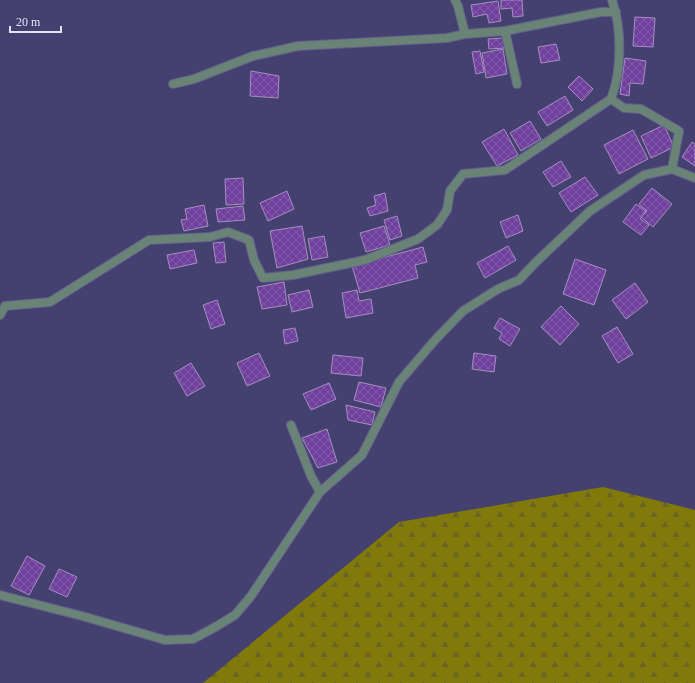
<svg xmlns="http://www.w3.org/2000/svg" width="695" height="683" viewBox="0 0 695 683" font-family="Georgia,serif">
<defs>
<pattern id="forest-firs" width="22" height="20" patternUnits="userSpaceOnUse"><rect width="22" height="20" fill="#817a0b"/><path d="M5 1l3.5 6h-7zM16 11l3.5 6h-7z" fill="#696425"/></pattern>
<pattern id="building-cross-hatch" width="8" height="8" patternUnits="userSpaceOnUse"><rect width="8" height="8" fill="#6f409c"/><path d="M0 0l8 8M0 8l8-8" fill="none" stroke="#835bab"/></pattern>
</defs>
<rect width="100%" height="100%" fill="#44406f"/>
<!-- forest -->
<path fill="url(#forest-firs)" d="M 603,487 L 695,510 L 695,683 L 203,683 L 399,522 Z"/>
<!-- building -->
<path fill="url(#building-cross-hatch)" stroke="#a68fc2" d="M 501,0 L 522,0 L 523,16 L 513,17 L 512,8 L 501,9 Z
M 498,1 L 501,21 L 489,23 L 487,14 L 473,17 L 471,5 Z
M 635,17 L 655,18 L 653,47 L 633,46 Z
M 505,38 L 505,48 L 489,49 L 488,39 Z
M 556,44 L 560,60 L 541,63 L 538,47 Z
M 503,49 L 507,74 L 486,78 L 482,53 Z
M 480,51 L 484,72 L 476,74 L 472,52 Z
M 625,58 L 646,61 L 643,84 L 630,83 L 629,96 L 620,94 Z
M 251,71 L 279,76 L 278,98 L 250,96 Z
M 579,76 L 593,89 L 582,101 L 568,87 Z
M 565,96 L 573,110 L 547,126 L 538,112 Z
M 530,121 L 541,139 L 521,151 L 510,133 Z
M 664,125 L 674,147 L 651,158 L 641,136 Z
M 504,129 L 518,155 L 497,166 L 482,142 Z
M 633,130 L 648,159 L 619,174 L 604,145 Z
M 692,142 L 695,144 L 695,166 L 682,157 Z
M 561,161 L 571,177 L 553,187 L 543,172 Z
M 585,177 L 598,195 L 571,212 L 559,193 Z
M 243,178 L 244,204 L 226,205 L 225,179 Z
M 652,188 L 672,204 L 653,227 L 641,217 L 647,211 L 639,204 Z
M 287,191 L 294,209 L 268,221 L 260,203 Z
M 385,193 L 388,211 L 370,216 L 367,208 L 376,205 L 374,196 Z
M 636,204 L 646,211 L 640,219 L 649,225 L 641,235 L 623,222 Z
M 204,205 L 208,226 L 184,231 L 181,220 L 187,219 L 185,209 Z
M 243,206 L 245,220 L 218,222 L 216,209 Z
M 518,215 L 523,231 L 506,238 L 500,222 Z
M 397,216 L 402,236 L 390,240 L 384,220 Z
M 302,226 L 308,259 L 277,268 L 270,231 Z
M 384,226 L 390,245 L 366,252 L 360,233 Z
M 324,236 L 328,257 L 312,260 L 308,239 Z
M 224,242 L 226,262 L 216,263 L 213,243 Z
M 508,246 L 516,260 L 485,278 L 477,263 Z
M 423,247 L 427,262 L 415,265 L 418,278 L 360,293 L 352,266 Z
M 194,250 L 197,263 L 170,269 L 167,255 Z
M 575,259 L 606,270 L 594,305 L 563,294 Z
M 284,282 L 287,305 L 262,309 L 257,287 Z
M 635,283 L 648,302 L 626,319 L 612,300 Z
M 309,290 L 313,307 L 292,312 L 288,295 Z
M 357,290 L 359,301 L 371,299 L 373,313 L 346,318 L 342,293 Z
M 217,300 L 225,324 L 211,329 L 203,305 Z
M 561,306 L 579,324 L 560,345 L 541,327 Z
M 500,318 L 520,329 L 510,346 L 499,339 L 502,333 L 494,328 Z
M 617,327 L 633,354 L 618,363 L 602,336 Z
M 295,328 L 298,341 L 285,344 L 283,330 Z
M 259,353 L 270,376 L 247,386 L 237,363 Z
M 474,353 L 496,356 L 494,372 L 472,369 Z
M 333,355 L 363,358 L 361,376 L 331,373 Z
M 191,363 L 205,386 L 187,396 L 174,373 Z
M 359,382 L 386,388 L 381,407 L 354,400 Z
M 329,383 L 336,399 L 311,410 L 303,394 Z
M 346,405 L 375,412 L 372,425 L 348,420 Z
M 327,429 L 337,462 L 318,468 L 302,438 Z
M 27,556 L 45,566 L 29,595 L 11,586 Z
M 59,569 L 77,577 L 67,597 L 49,589 Z"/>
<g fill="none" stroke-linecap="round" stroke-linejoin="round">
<!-- minor casing -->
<g stroke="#615e88" stroke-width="10">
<path id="minor" d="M 455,0 L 458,6 L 465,34
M 505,31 L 517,84
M 173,84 L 194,79 L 253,56 L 298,46 L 447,38 L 465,34 L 505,31 L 601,12 L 616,12
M 611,99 L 624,108 L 641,109 L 679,131 L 672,169
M 0,315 L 5,306 L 50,302 L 149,240 L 210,237 L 228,232 L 249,240 L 254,260 L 263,278 L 293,275 L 365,260 L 418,239 L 437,225 L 447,210 L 450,191 L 463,174 L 505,170 L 611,99 C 622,71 622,28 612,0
M 291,425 L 311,476 L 320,492
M 0,595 L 82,616 L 165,640 L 193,639 L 217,626 L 235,615 L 251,596 L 320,492 L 362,455 L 399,382 L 435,340 L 463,311 L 498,289 L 519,280 L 535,263 L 590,211 L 644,175 L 672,169 L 695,178"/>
</g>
<!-- minor -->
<use href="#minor" stroke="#698377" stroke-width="8"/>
</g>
<!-- scale -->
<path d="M10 26v6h51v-6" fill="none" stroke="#e3e4fb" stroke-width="2"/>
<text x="16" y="26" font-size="12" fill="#e3e4fb" stroke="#44406f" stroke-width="3" paint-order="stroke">20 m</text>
</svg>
